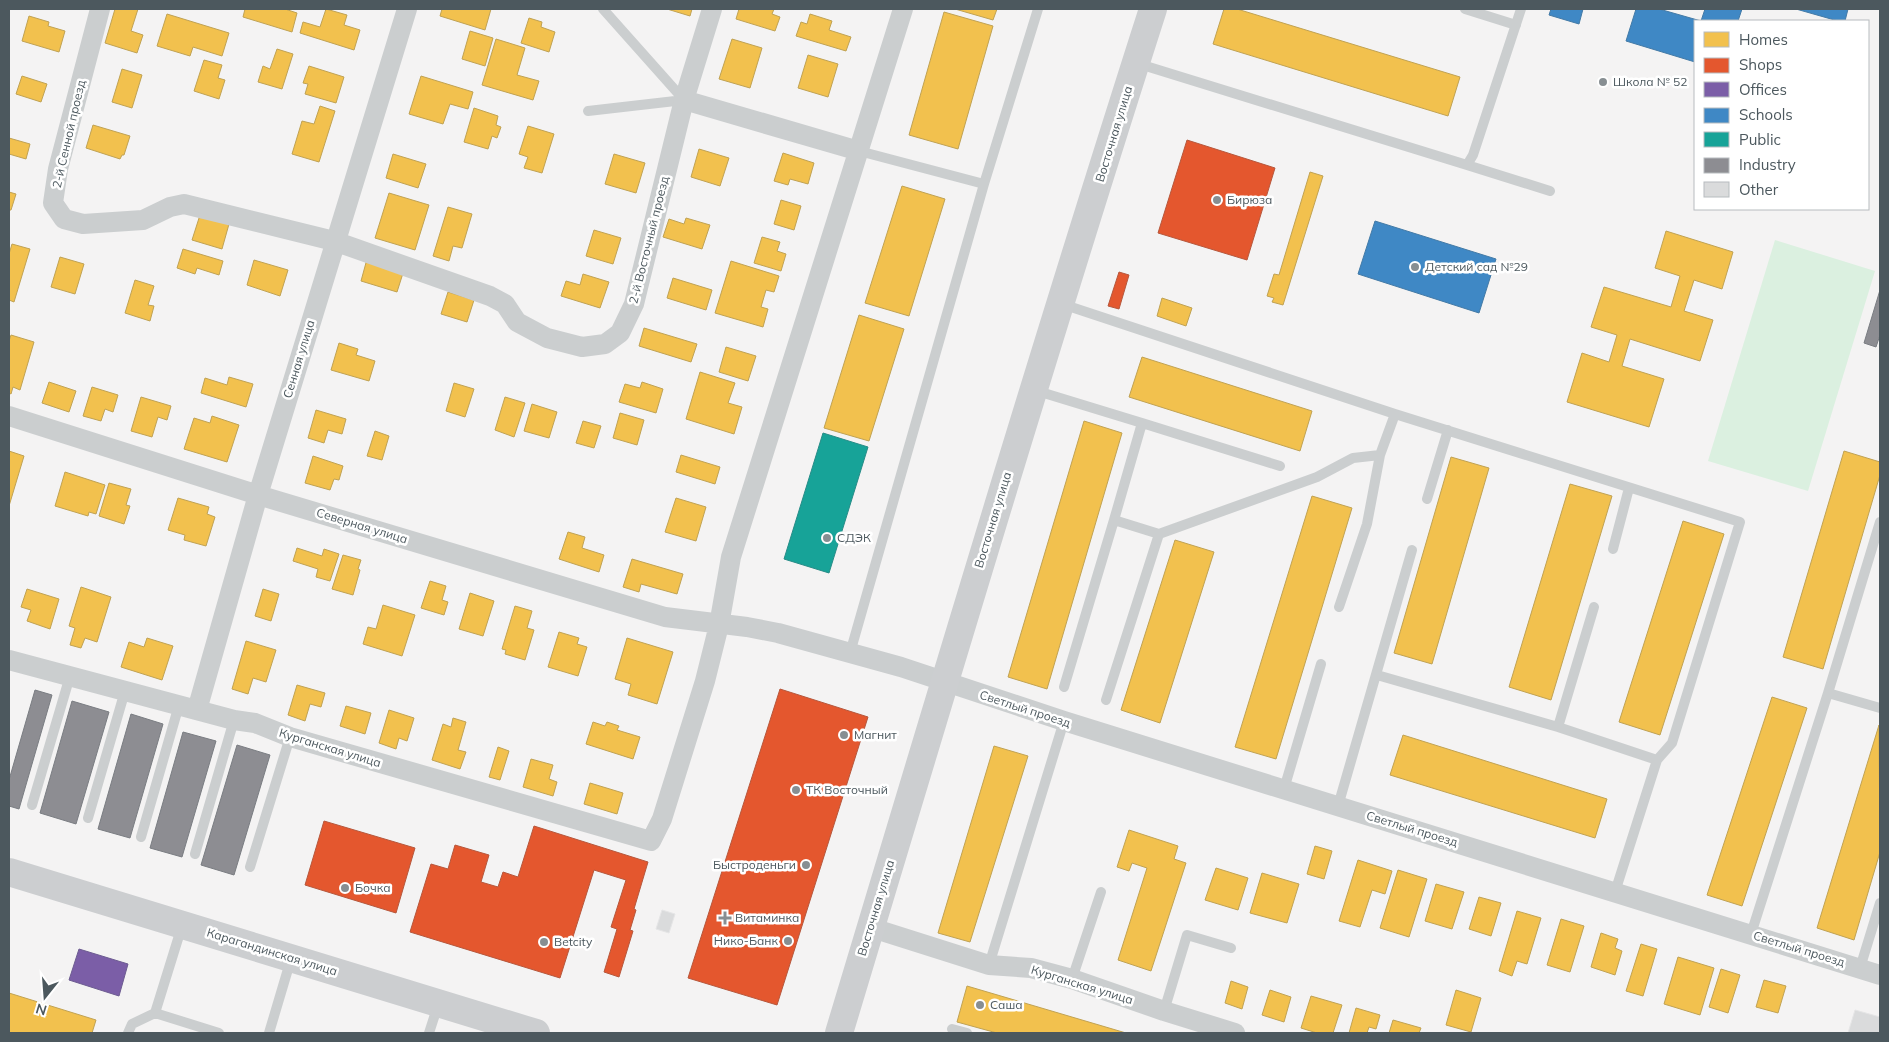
<svg xmlns="http://www.w3.org/2000/svg" width="1889" height="1042" viewBox="0 0 1889 1042" font-family="Mulish,sans-serif">
<rect width="100%" height="100%" fill="#f4f3f3"/>
<!-- green -->
<path fill="#dbf0e0" d="M 1775,240 L 1875,271 L 1808,491 L 1708,461 Z"/>
<!-- homes -->
<path fill="#f2c14e" stroke="#c0a253" d="M 115,9 L 138,9 L 131,31 L 143,35 L 137,53 L 105,43 Z
M 245,9 L 285,9 L 297,13 L 292,32 L 243,17 Z
M 326,9 L 347,15 L 344,25 L 360,30 L 354,50 L 300,33 L 303,22 L 320,27 Z
M 442,9 L 491,9 L 485,30 L 440,16 Z
M 667,9 L 692,9 L 690,16 Z
M 739,9 L 774,9 L 772,14 L 780,17 L 775,31 L 736,19 Z
M 955,9 L 997,9 L 993,20 Z
M 1224,9 L 1237,9 L 1460,77 L 1448,116 L 1213,44 Z
M 944,12 L 993,26 L 958,149 L 909,135 Z
M 167,14 L 229,33 L 222,56 L 193,47 L 190,56 L 157,46 Z
M 810,14 L 832,21 L 829,30 L 851,37 L 846,51 L 796,36 L 801,22 L 807,24 Z
M 29,16 L 49,22 L 48,26 L 65,31 L 59,52 L 22,41 Z
M 529,18 L 542,22 L 541,27 L 555,32 L 549,52 L 521,43 Z
M 470,31 L 493,38 L 485,66 L 462,59 Z
M 496,39 L 525,48 L 517,75 L 539,81 L 533,100 L 482,85 Z
M 732,39 L 762,48 L 750,88 L 719,79 Z
M 277,49 L 293,54 L 282,89 L 258,82 L 263,66 L 270,69 Z
M 808,55 L 838,64 L 828,97 L 798,88 Z
M 204,60 L 222,65 L 218,78 L 225,80 L 219,99 L 194,91 Z
M 309,66 L 344,77 L 336,103 L 305,94 L 308,84 L 303,83 Z
M 122,69 L 142,75 L 132,108 L 112,102 Z
M 22,76 L 47,84 L 41,102 L 16,94 Z
M 421,76 L 473,92 L 468,109 L 450,104 L 443,124 L 409,114 Z
M 320,106 L 335,111 L 319,162 L 292,154 L 302,121 L 314,124 Z
M 474,108 L 498,116 L 496,125 L 501,127 L 497,138 L 492,136 L 488,149 L 464,142 Z
M 93,125 L 130,136 L 124,155 L 122,155 L 120,159 L 86,148 Z
M 528,126 L 554,134 L 542,173 L 524,168 L 528,157 L 519,154 Z
M 9,138 L 30,144 L 26,159 L 9,154 Z
M 699,149 L 729,158 L 720,186 L 691,177 Z
M 783,153 L 814,163 L 808,184 L 790,179 L 788,185 L 774,181 Z
M 393,154 L 426,164 L 418,188 L 386,178 Z
M 614,154 L 645,163 L 636,193 L 605,184 Z
M 1310,172 L 1323,176 L 1283,305 L 1272,302 L 1274,298 L 1267,296 L 1274,274 L 1279,275 Z
M 902,186 L 945,199 L 909,316 L 865,303 Z
M 9,192 L 16,194 L 11,210 L 9,210 Z
M 389,193 L 429,205 L 415,250 L 375,238 Z
M 781,200 L 801,206 L 794,230 L 774,224 Z
M 448,207 L 472,214 L 462,248 L 453,246 L 449,261 L 433,256 Z
M 200,215 L 229,224 L 222,249 L 192,240 Z
M 686,218 L 710,225 L 702,249 L 663,237 L 669,219 L 684,224 Z
M 594,230 L 621,238 L 613,264 L 586,256 Z
M 1666,231 L 1733,252 L 1722,289 L 1694,280 L 1684,311 L 1713,320 L 1700,361 L 1630,339 L 1622,366 L 1664,379 L 1649,427 L 1567,402 L 1582,353 L 1609,362 L 1617,335 L 1591,327 L 1604,287 L 1671,307 L 1680,276 L 1655,268 Z
M 762,237 L 780,242 L 777,251 L 786,254 L 781,271 L 754,263 Z
M 12,244 L 30,249 L 14,302 L 9,300 L 9,254 Z
M 183,249 L 223,261 L 219,275 L 197,268 L 195,274 L 177,268 Z
M 60,257 L 84,264 L 75,294 L 51,287 Z
M 367,259 L 404,270 L 397,292 L 361,281 Z
M 254,260 L 288,270 L 280,296 L 247,285 Z
M 731,261 L 779,276 L 774,292 L 766,290 L 761,307 L 768,309 L 763,327 L 715,313 Z
M 583,274 L 609,282 L 600,308 L 561,296 L 566,281 L 580,285 Z
M 673,278 L 712,290 L 706,310 L 667,298 Z
M 135,280 L 154,286 L 148,305 L 154,306 L 150,321 L 125,313 Z
M 448,292 L 474,300 L 467,322 L 441,314 Z
M 1162,298 L 1192,308 L 1186,326 L 1157,316 Z
M 859,315 L 904,329 L 869,441 L 824,428 Z
M 644,328 L 697,344 L 691,362 L 639,346 Z
M 11,335 L 34,342 L 20,390 L 13,387 L 11,394 L 9,393 L 9,341 Z
M 339,343 L 358,349 L 356,355 L 375,361 L 369,381 L 331,370 Z
M 726,347 L 756,356 L 748,381 L 719,372 Z
M 1142,357 L 1312,411 L 1300,451 L 1129,397 Z
M 700,372 L 735,383 L 728,403 L 742,407 L 734,434 L 686,419 Z
M 229,377 L 253,384 L 246,407 L 201,393 L 205,378 L 227,385 Z
M 49,382 L 76,391 L 69,412 L 42,403 Z
M 642,382 L 663,389 L 656,413 L 619,402 L 625,384 L 640,388 Z
M 454,383 L 474,389 L 465,417 L 446,411 Z
M 92,387 L 118,395 L 113,412 L 105,409 L 101,421 L 83,416 Z
M 141,397 L 171,406 L 167,420 L 158,417 L 152,437 L 131,431 Z
M 505,397 L 525,403 L 514,437 L 495,430 Z
M 532,404 L 557,412 L 549,438 L 524,431 Z
M 316,410 L 346,419 L 342,434 L 328,430 L 324,443 L 308,438 Z
M 620,413 L 644,420 L 637,445 L 613,438 Z
M 212,416 L 239,425 L 227,462 L 184,449 L 194,418 L 210,423 Z
M 583,421 L 601,426 L 594,448 L 576,443 Z
M 1084,421 L 1122,433 L 1047,689 L 1008,677 Z
M 375,431 L 389,436 L 382,460 L 367,456 Z
M 9,451 L 24,456 L 9,506 Z
M 1844,451 L 1880,462 L 1880,475 L 1823,669 L 1783,657 Z
M 681,455 L 720,467 L 715,484 L 676,472 Z
M 313,456 L 343,466 L 339,480 L 334,479 L 330,490 L 305,483 Z
M 1451,457 L 1489,468 L 1432,664 L 1394,653 Z
M 65,472 L 105,485 L 96,514 L 89,512 L 88,516 L 55,506 Z
M 109,483 L 131,489 L 126,505 L 130,506 L 124,524 L 99,516 Z
M 1570,484 L 1612,496 L 1551,700 L 1509,687 Z
M 1312,496 L 1352,508 L 1276,759 L 1235,747 Z
M 178,498 L 209,507 L 207,514 L 215,517 L 206,546 L 184,540 L 185,535 L 168,530 Z
M 676,498 L 706,507 L 696,541 L 665,532 Z
M 1683,521 L 1724,534 L 1660,735 L 1619,722 Z
M 568,532 L 585,537 L 582,548 L 604,555 L 599,572 L 559,559 Z
M 1175,540 L 1214,552 L 1160,723 L 1121,710 Z
M 297,548 L 322,556 L 324,549 L 339,554 L 330,581 L 316,577 L 318,569 L 293,561 Z
M 343,555 L 361,560 L 358,569 L 360,570 L 353,595 L 332,589 Z
M 632,559 L 683,574 L 677,594 L 641,584 L 639,592 L 623,587 Z
M 430,581 L 446,586 L 442,600 L 448,602 L 444,615 L 421,608 Z
M 81,587 L 111,597 L 97,642 L 85,638 L 81,648 L 70,645 L 75,628 L 69,626 Z
M 27,589 L 59,599 L 50,629 L 27,621 L 31,610 L 21,607 Z
M 263,589 L 279,594 L 271,621 L 255,616 Z
M 470,593 L 494,601 L 483,636 L 459,629 Z
M 383,605 L 415,615 L 402,656 L 363,644 L 368,627 L 376,629 Z
M 515,606 L 532,611 L 527,628 L 534,630 L 525,660 L 505,654 L 506,650 L 502,649 Z
M 559,632 L 579,638 L 577,644 L 587,647 L 578,676 L 548,667 Z
M 147,638 L 173,646 L 162,680 L 121,667 L 129,642 L 144,647 Z
M 627,638 L 673,652 L 657,704 L 628,695 L 631,684 L 615,679 Z
M 246,641 L 276,650 L 266,682 L 253,678 L 248,694 L 232,689 Z
M 297,685 L 325,693 L 321,707 L 310,704 L 305,721 L 288,715 Z
M 1772,697 L 1807,708 L 1742,906 L 1707,895 Z
M 346,706 L 371,713 L 365,734 L 340,726 Z
M 389,710 L 414,718 L 407,741 L 399,738 L 396,749 L 379,743 Z
M 453,718 L 466,722 L 458,750 L 466,752 L 460,769 L 432,760 L 443,724 L 451,727 Z
M 593,722 L 605,726 L 607,722 L 619,726 L 617,730 L 640,737 L 633,759 L 586,744 Z
M 1879,725 L 1880,852 L 1854,940 L 1817,928 Z
M 1403,735 L 1607,799 L 1595,838 L 1390,775 Z
M 994,746 L 1028,756 L 970,942 L 938,933 Z
M 498,747 L 509,751 L 500,780 L 489,777 Z
M 531,759 L 553,765 L 549,779 L 557,782 L 553,796 L 523,787 Z
M 590,783 L 623,793 L 617,814 L 584,804 Z
M 1129,830 L 1178,846 L 1174,859 L 1186,863 L 1151,971 L 1118,960 L 1147,868 L 1132,863 L 1129,871 L 1117,867 Z
M 1315,846 L 1332,851 L 1324,879 L 1307,874 Z
M 1358,860 L 1392,871 L 1385,894 L 1372,890 L 1360,927 L 1339,921 Z
M 1216,868 L 1248,878 L 1238,910 L 1205,900 Z
M 1398,870 L 1427,879 L 1409,937 L 1380,928 Z
M 1262,873 L 1299,884 L 1287,923 L 1250,913 Z
M 1436,884 L 1464,892 L 1452,929 L 1425,921 Z
M 1479,897 L 1501,903 L 1491,936 L 1469,929 Z
M 1517,911 L 1541,918 L 1527,964 L 1517,961 L 1512,976 L 1499,971 Z
M 1561,919 L 1584,926 L 1570,972 L 1547,965 Z
M 1601,933 L 1618,939 L 1615,948 L 1622,951 L 1615,975 L 1591,967 Z
M 1641,944 L 1657,949 L 1643,996 L 1626,991 Z
M 1678,957 L 1714,968 L 1700,1015 L 1664,1004 Z
M 1721,969 L 1740,975 L 1728,1013 L 1709,1007 Z
M 1764,980 L 1786,986 L 1778,1013 L 1756,1007 Z
M 1231,981 L 1248,987 L 1242,1009 L 1225,1003 Z
M 967,986 L 1126,1033 L 997,1033 L 957,1022 Z
M 1270,990 L 1291,997 L 1284,1022 L 1262,1015 Z
M 1456,990 L 1481,998 L 1471,1032 L 1446,1025 Z
M 9,993 L 96,1020 L 92,1033 L 9,1033 Z
M 1311,996 L 1342,1005 L 1333,1033 L 1317,1033 L 1301,1028 Z
M 1356,1008 L 1380,1015 L 1376,1029 L 1369,1027 L 1367,1033 L 1349,1033 Z
M 1393,1020 L 1421,1028 L 1419,1033 L 1389,1033 Z"/>
<!-- shops -->
<path fill="#e4572e" stroke="#b6573c" d="M 1187,140 L 1275,168 L 1247,260 L 1158,233 Z
M 1119,272 L 1129,275 L 1119,309 L 1108,306 Z
M 780,689 L 868,717 L 777,1005 L 688,978 Z
M 324,821 L 415,848 L 396,913 L 305,885 Z
M 534,826 L 648,862 L 634,909 L 636,910 L 630,930 L 633,931 L 619,977 L 604,972 L 617,929 L 611,927 L 626,880 L 594,870 L 560,978 L 410,932 L 431,864 L 448,869 L 455,845 L 489,855 L 481,882 L 498,887 L 503,872 L 518,877 Z"/>
<!-- offices -->
<path fill="#7b5ea7" stroke="#6d5c91" d="M 79,949 L 128,964 L 119,996 L 69,980 Z"/>
<!-- schools -->
<path fill="#3f88c5" stroke="#437aa6" d="M 1551,9 L 1583,9 L 1579,24 L 1549,15 Z
M 1636,9 L 1659,9 L 1701,21 L 1695,21 L 1695,62 L 1626,41 Z
M 1705,9 L 1742,9 L 1738,21 L 1701,21 Z
M 1796,9 L 1848,9 L 1845,21 L 1838,21 Z
M 1375,221 L 1496,259 L 1479,313 L 1358,274 Z"/>
<!-- public -->
<path fill="#17a398" stroke="#278c87" d="M 823,433 L 868,447 L 829,573 L 784,559 Z"/>
<!-- industry -->
<path fill="#8d8d92" stroke="#7a7d82" d="M 1880,290 L 1880,335 L 1876,347 L 1864,343 Z
M 35,690 L 52,695 L 19,809 L 9,806 L 9,780 Z
M 72,701 L 109,712 L 76,824 L 40,813 Z
M 131,714 L 163,724 L 130,838 L 98,829 Z
M 183,732 L 216,741 L 182,857 L 150,848 Z
M 237,745 L 270,755 L 234,875 L 201,865 Z"/>
<!-- building -->
<path fill="#dadbdc" stroke="#e5e5e6" d="M 662,910 L 675,914 L 669,933 L 656,929 Z
M 1855,1010 L 1880,1017 L 1880,1033 L 1848,1033 Z"/>
<g fill="none" stroke-linecap="round" stroke-linejoin="round">
<!-- service -->
<path stroke="#cbcecf" stroke-width="10" d="M 603,9 L 684,100
M 1465,9 L 1516,25
M 1136,63 L 1467,165 L 1473,155 L 1521,9
M 588,111 L 684,100
M 859,151 L 984,184
M 1467,165 L 1550,191
M 1062,304 L 1395,414 L 1740,522 L 1672,743 L 1657,760 L 1615,892
M 1034,390 L 1142,423 L 1114,520
M 1142,423 L 1280,466
M 1427,499 L 1448,430
M 1880,522 L 1828,693 L 1880,708
M 1613,549 L 1629,488
M 1339,607 L 1367,524 L 1380,455 L 1395,414
M 850,653 L 984,184 L 1038,9
M 1377,675 L 1558,727 L 1657,760
M 1064,687 L 1114,520 L 1159,534 L 1317,477 L 1353,458 L 1380,455
M 1106,700 L 1159,534
M 1558,727 L 1594,607
M 1284,789 L 1321,664
M 32,805 L 70,676
M 1338,806 L 1412,550
M 88,818 L 125,691
M 141,837 L 179,705
M 195,854 L 234,720
M 250,867 L 290,737
M 1751,934 L 1828,693
M 989,965 L 1064,721
M 1860,968 L 1880,903
M 1072,979 L 1101,892
M 1164,1011 L 1187,935 L 1231,948
M 155,1013 L 182,926
M 952,1029 L 967,1033
M 128,1033 L 132,1024 L 155,1013 L 219,1033
M 269,1033 L 291,959
M 429,1033 L 438,1005"/>
<!-- minor -->
<path stroke="#cbcecf" stroke-width="20" d="M 100,9 L 58,169 L 53,203 L 64,219 L 83,224 L 143,220 L 170,207 L 184,204 L 334,241 L 490,296 L 505,304 L 517,322 L 547,338 L 582,347 L 605,344 L 620,333 L 634,304 L 684,100 L 712,9
M 684,100 L 859,151
M 9,416 L 258,495 L 665,617 L 747,627 L 778,633 L 901,667 L 1064,721 L 1880,975
M 9,660 L 234,720 L 255,723 L 290,737 L 651,841 L 662,819 L 705,681 L 719,625 L 731,557 L 903,9
M 197,710 L 258,495 L 407,9
M 869,927 L 989,965 L 1031,968 L 1072,979 L 1164,1011 L 1235,1033"/>
<!-- secondary -->
<path stroke="#ccced0" stroke-width="28" d="M 9,872 L 536,1033
M 839,1033 C 942,691 1044,349 1153,9"/>
</g>
<!-- markers -->
<g fill="#878e92" stroke="#fff" stroke-width="2">
<circle cx="1603" cy="82" r="5"/>
<circle cx="1217" cy="200" r="5"/>
<circle cx="1415" cy="267" r="5"/>
<circle cx="827" cy="538" r="5"/>
<circle cx="844" cy="735" r="5"/>
<circle cx="796" cy="790" r="5"/>
<circle cx="806" cy="865" r="5"/>
<circle cx="345" cy="888" r="5"/>
<path d="M722.5 910.5h5v5h5v5h-5v5h-5v-5h-5v-5h5z"/>
<circle cx="788" cy="941" r="5"/>
<circle cx="544" cy="942" r="5"/>
<circle cx="980" cy="1005" r="5"/>
</g>
<g text-anchor="middle" stroke-width="5" stroke-linejoin="round" paint-order="stroke">
<!-- poi labels -->
<g font-size="12" fill="#4c585e" stroke="#fff" text-anchor="start">
<text x="1613" y="86">Школа № 52</text>
<text x="1227" y="204">Бирюза</text>
<text x="1425" y="271">Детский сад №29</text>
<text x="837" y="542">СДЭК</text>
<text x="854" y="739">Магнит</text>
<text x="806" y="794">ТК Восточный</text>
<text x="796" y="869" text-anchor="end">Быстроденьги</text>
<text x="355" y="892">Бочка</text>
<text x="735" y="922">Витаминка</text>
<text x="778" y="945" text-anchor="end">Нико-Банк</text>
<text x="554" y="946">Betcity</text>
<text x="990" y="1009">Саша</text>
</g>
<!-- street labels -->
<g font-size="12" fill="#4c585e" stroke="#fff">
<text transform="translate(69 134) rotate(-77)" y="4">2-й Сенной проезд</text>
<text transform="translate(1114 134) rotate(-73)" y="4">Восточная улица</text>
<text transform="translate(649 240) rotate(-76)" y="4">2-й Восточный проезд</text>
<text transform="translate(299 359) rotate(-73)" y="4">Сенная улица</text>
<text transform="translate(993 520) rotate(-73)" y="4">Восточная улица</text>
<text transform="translate(362 526) rotate(17)" y="4">Северная улица</text>
<text transform="translate(1025 709) rotate(18)" y="4">Светлый проезд</text>
<text transform="translate(330 748) rotate(17)" y="4">Курганская улица</text>
<text transform="translate(1412 829) rotate(17)" y="4">Светлый проезд</text>
<text transform="translate(876 908) rotate(-73)" y="4">Восточная улица</text>
<text transform="translate(1799 949) rotate(17)" y="4">Светлый проезд</text>
<text transform="translate(272 952) rotate(17)" y="4">Карагандинская улица</text>
<text transform="translate(1082 985) rotate(17)" y="4">Курганская улица</text>
</g>
</g>
<!-- border -->
<rect width="1889" height="1042" fill="none" stroke="#4c585e" stroke-width="20"/>
<!-- legend -->
<rect x="1694" y="20" width="175" height="190" fill="#ffffff" stroke="#b7bcbf"/>
<rect x="1704" y="32" width="25" height="15" fill="#f2c14e" stroke="#b7bcbf"/>
<text x="1739" y="45" font-size="15" fill="#4c585e">Homes</text>
<rect x="1704" y="58" width="25" height="15" fill="#e4572e" stroke="#b7bcbf"/>
<text x="1739" y="70" font-size="15" fill="#4c585e">Shops</text>
<rect x="1704" y="82" width="25" height="15" fill="#7b5ea7" stroke="#b7bcbf"/>
<text x="1739" y="95" font-size="15" fill="#4c585e">Offices</text>
<rect x="1704" y="108" width="25" height="15" fill="#3f88c5" stroke="#b7bcbf"/>
<text x="1739" y="120" font-size="15" fill="#4c585e">Schools</text>
<rect x="1704" y="132" width="25" height="15" fill="#17a398" stroke="#b7bcbf"/>
<text x="1739" y="145" font-size="15" fill="#4c585e">Public</text>
<rect x="1704" y="158" width="25" height="15" fill="#8d8d92" stroke="#b7bcbf"/>
<text x="1739" y="170" font-size="15" fill="#4c585e">Industry</text>
<rect x="1704" y="182" width="25" height="15" fill="#dadbdc" stroke="#b7bcbf"/>
<text x="1739" y="195" font-size="15" fill="#4c585e">Other</text>
<!-- north arrow -->
<g transform="translate(45 997) rotate(197)" stroke="#ffffff" stroke-width="4" paint-order="stroke">
<path d="M0-4L9 19L0 12L-9 19Z" fill="#4c585e"/>
<text y="-8" font-size="14" font-weight="bold" text-anchor="middle" fill="#4c585e">N</text>
</g>
</svg>
